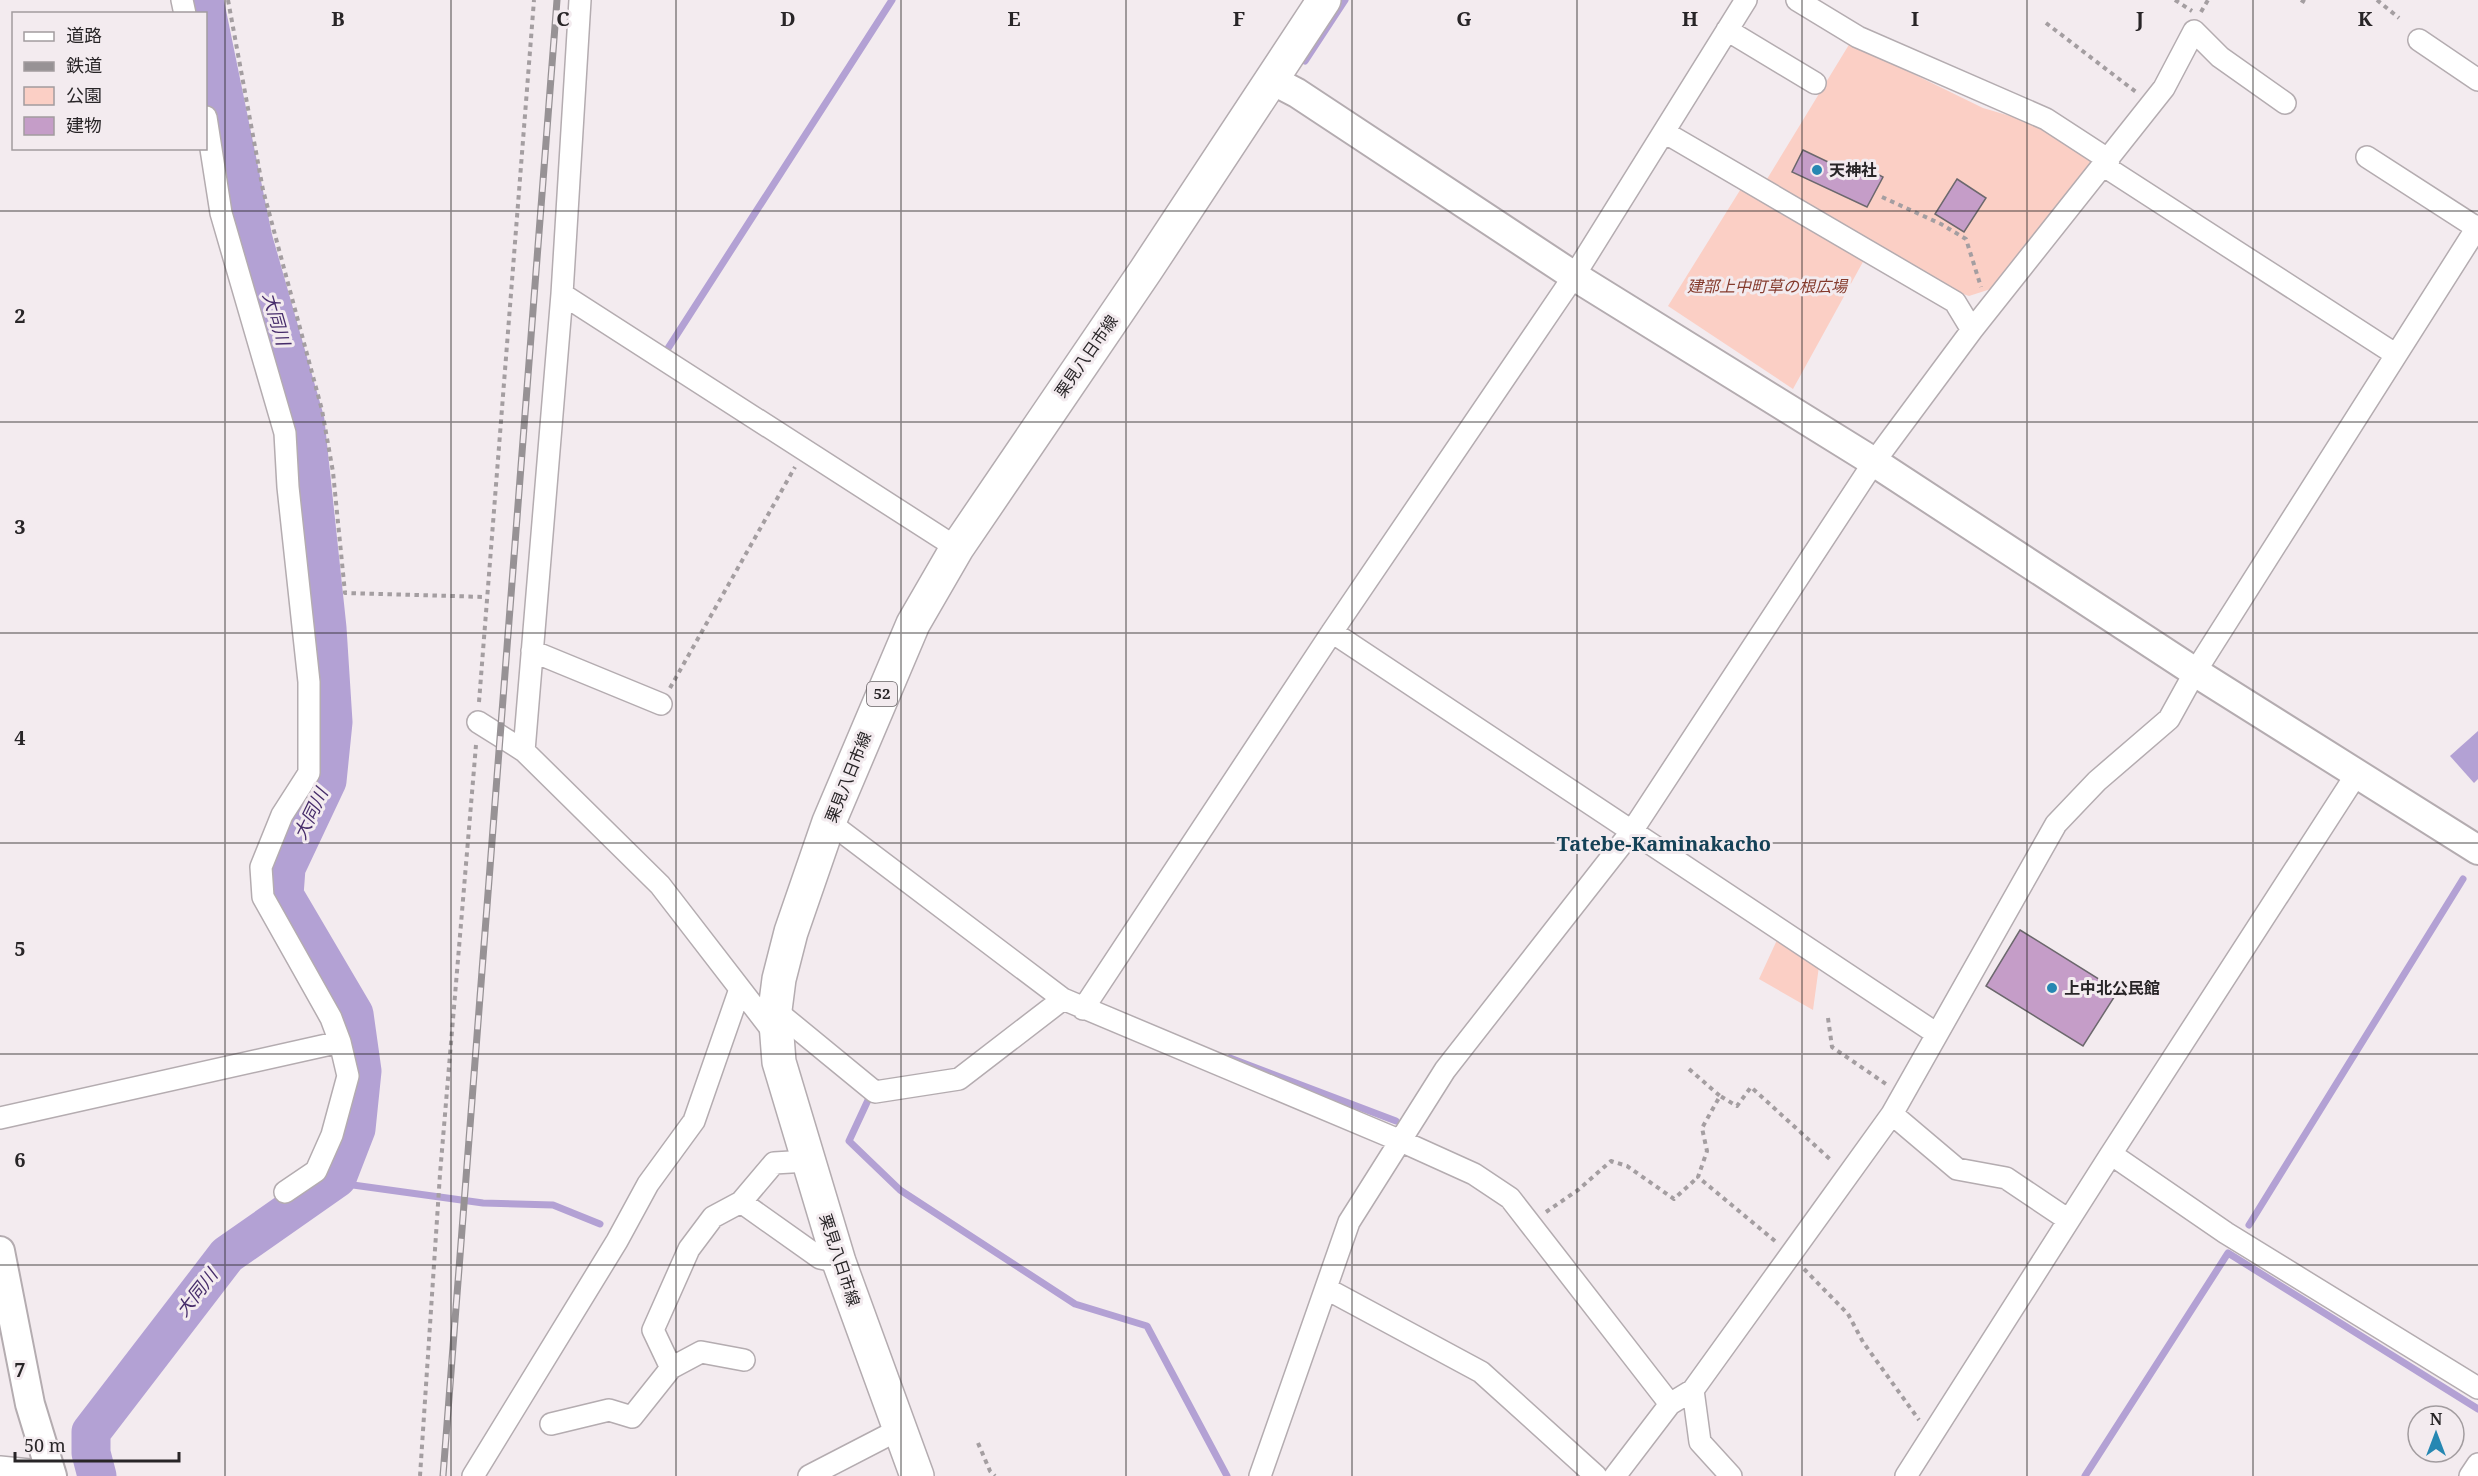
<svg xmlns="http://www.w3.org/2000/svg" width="2478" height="1476" viewBox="0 0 2478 1476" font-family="'Noto Serif','Noto Sans JP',serif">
<rect width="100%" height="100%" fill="#f3ebef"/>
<!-- green -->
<path fill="#fbcfc5" d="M 1850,43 L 1983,108 L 2041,125 L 2096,162 L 2000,286 L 1969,296 L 1945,288 L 1764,184 Z
M 1742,187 L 1864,260 L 1793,389 L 1668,306 Z
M 1777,940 L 1819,966 L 1813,1010 L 1759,979 Z"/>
<!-- water -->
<path fill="#b3a1d4" d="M 2478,731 L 2478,779 L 2474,783 L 2450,756 Z"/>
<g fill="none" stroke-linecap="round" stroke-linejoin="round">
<!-- stream -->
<path stroke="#b3a1d4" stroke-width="7" d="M 1305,61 L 1345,0
M 665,353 L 892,0
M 1230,1058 L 1396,1121
M 869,1098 L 849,1141 L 900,1190 L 1075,1304 L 1147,1326 L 1227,1476
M 337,1178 L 353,1185 L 483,1203 L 553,1205 L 600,1224
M 2249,1225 L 2463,879
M 2085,1476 L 2228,1253 L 2478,1409"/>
<!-- river -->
<path stroke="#b3a1d4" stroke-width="39" d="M 97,1476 L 91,1453 L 91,1432 L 227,1255 L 337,1178 L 356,1129 L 362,1071 L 354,1014 L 284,895 L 286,868 L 327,781 L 333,722 L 327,628 L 305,421 L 253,239 L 204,0"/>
</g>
<!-- building -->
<path fill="#c59dc8" stroke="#6c686d" stroke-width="1.5" d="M 1803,150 L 1849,172 L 1855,162 L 1883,177 L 1867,207 L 1792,172 Z
M 1957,179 L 1986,198 L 1964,232 L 1935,214 Z
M 2020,930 L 2118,991 L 2083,1046 L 1986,986 Z"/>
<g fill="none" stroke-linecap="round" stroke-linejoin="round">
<!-- street casing -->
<g stroke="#b4acb0" stroke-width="24">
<path id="street" d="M 182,0 L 185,14
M 580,0 L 562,294 L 524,751 L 660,885 L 775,1034
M 1797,0 L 1858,37 L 2046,119 L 2109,160
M 1727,30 L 1815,83
M 2419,40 L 2478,80
M 1664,132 L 1955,302 L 1972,330
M 2367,157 L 2477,228
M 2104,166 L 2395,354
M 562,294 L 957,548
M 1332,632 L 1937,1034
M 532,651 L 661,704
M 478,722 L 524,751
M 2356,775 L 2111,1154 L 2226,1233 L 2478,1388
M 829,822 L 1063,999 L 1401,1141 L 1474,1174 L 1510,1198 L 1670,1404
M 1083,1009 L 1332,632 L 1574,276 L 1746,0
M 775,1010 L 875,1092 L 959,1079 L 1063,999
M 1892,1114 L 1957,1169 L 2006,1178 L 2067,1219
M 0,1118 L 340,1042 L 331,1018 L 263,897 L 261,867 L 282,815 L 309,773 L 309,682 L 288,487 L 285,433 L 221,213 L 206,117
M 285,1192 L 316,1171 L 332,1135 L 348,1076 L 340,1042
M 741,1202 L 820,1258 L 839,1262
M 1327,1289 L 1481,1372 L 1596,1476
M 671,1368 L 701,1352 L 744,1360
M 1693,1390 L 1700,1442 L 1731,1476
M 551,1424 L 609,1410 L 632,1417 L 671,1368 L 653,1330 L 689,1249 L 713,1217 L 741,1202 L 774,1163 L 808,1161
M 0,1467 L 50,1472
M 473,1476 L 617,1241 L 648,1184 L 694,1121 L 740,989
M 809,1476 L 900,1429
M 1260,1476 L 1349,1222 L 1445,1070 L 1632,831 L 1874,462 L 1972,330 L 2164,88 L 2194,31 L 2220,57 L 2285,103
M 1615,1476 L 1670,1404 L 1693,1390 L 1892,1114 L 2056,824 L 2097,781 L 2169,719 L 2195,672 L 2478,226
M 1906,1476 L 2111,1154
M 2470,1476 L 2478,1464"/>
</g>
<!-- secondary casing -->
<g stroke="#b4acb0" stroke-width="32">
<path id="secondary" d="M 1272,80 L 1297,93 L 1574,276 L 1874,462 L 2195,672 L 2478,850
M 0,1251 L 30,1404 L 52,1476"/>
</g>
<!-- primary casing -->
<g stroke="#b4acb0" stroke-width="36">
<path id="primary" d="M 917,1476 L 839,1262 L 779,1062 L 775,1010 L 779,979 L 791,932 L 829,822 L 913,624 L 957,548 L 1146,270 L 1324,0"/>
</g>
<!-- path -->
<path stroke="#a49ea1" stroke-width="4" stroke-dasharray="4.5 4.5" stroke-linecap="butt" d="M 228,0 L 263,190 L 322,410 L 333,472 L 345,593 L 486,597
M 2175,0 L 2192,11
M 2301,0 L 2306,3
M 2377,0 L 2399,18
M 2201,12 L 2208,0
M 2046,23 L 2136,92
M 1882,197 L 1941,224 L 1966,239 L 1981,287
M 670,688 L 795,467
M 479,702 L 534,0
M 1828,1018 L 1832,1047 L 1886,1084
M 1689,1069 L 1720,1096
M 1546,1212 L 1578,1190 L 1611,1161 L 1627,1166 L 1674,1199 L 1698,1177
M 1775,1241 L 1698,1177 L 1707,1151 L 1702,1128 L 1720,1096 L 1737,1106 L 1751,1087 L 1832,1161
M 1804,1269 L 1848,1314 L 1863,1342 L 1919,1420
M 978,1443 L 990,1471 L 995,1476
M 420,1476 L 440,1174 L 476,745"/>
<!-- street -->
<use href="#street" stroke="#fff" stroke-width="21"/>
<!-- secondary -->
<use href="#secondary" stroke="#fff" stroke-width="28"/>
<!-- primary -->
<use href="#primary" stroke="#fff" stroke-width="33"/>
<!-- rail casing -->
<g stroke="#979295" stroke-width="7">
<path id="rail" d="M 443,1476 L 557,0"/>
</g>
<!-- rail -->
<use href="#rail" stroke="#f3ebef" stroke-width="4.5" stroke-dasharray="14" stroke-linecap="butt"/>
</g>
<!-- grid -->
<path fill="none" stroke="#282527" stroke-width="1.5" stroke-opacity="0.55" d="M 225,0 L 225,1476M 451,0 L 451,1476M 676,0 L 676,1476M 901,0 L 901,1476M 1126,0 L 1126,1476M 1352,0 L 1352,1476M 1577,0 L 1577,1476M 1802,0 L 1802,1476M 2027,0 L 2027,1476M 2253,0 L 2253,1476M 0,211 L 2478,211M 0,422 L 2478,422M 0,633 L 2478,633M 0,843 L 2478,843M 0,1054 L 2478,1054M 0,1265 L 2478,1265"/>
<!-- markers -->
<g fill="#2687b2" stroke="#f3ebef" stroke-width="2">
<circle cx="1817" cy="170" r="6"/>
<circle cx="2052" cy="988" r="6"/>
</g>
<g text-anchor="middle" stroke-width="6" stroke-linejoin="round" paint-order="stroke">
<!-- shield labels -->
<rect fill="#f3ebef" stroke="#656063" stroke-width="1.5" x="867" y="682" width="30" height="24" rx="4.5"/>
<g font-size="15" font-weight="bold" fill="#282527">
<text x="882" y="699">52</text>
</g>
<!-- poi labels -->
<g font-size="16" font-weight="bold" fill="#282527" stroke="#f3ebef" text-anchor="start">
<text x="1829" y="176">天神社</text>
<text x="2064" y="994">上中北公民館</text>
</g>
<!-- park labels -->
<g font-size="16" font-style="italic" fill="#853b2d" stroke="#f3ebef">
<text x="1767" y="292">建部上中町草の根広場</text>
</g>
<!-- street labels -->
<g font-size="16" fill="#282527" stroke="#f3ebef">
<text transform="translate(1086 356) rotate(-55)" y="6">栗見八日市線</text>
<text transform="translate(848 777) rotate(-68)" y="6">栗見八日市線</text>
<text transform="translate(840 1260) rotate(72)" y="6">栗見八日市線</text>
</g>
<!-- water labels -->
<g font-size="18" font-style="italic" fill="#462c6a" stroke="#f3ebef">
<text transform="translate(276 319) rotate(74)" y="6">大同川</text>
<text transform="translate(311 814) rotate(-64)" y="6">大同川</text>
<text transform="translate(197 1293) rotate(-52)" y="6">大同川</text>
</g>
<!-- quarter labels -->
<g font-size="20" font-weight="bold" fill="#144156" stroke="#f3ebef">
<text x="1664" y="851">Tatebe-Kaminakacho</text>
</g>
</g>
<g font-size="20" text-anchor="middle" font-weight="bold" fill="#282527" stroke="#f3ebef" stroke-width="6" stroke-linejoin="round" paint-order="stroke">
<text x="338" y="26">B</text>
<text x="563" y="26">C</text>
<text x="788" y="26">D</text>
<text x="1014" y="26">E</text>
<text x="1239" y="26">F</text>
<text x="1464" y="26">G</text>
<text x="1690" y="26">H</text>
<text x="1915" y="26">I</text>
<text x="2140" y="26">J</text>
<text x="2365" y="26">K</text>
<text x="20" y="323">2</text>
<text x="20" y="534">3</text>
<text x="20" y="745">4</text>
<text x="20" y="956">5</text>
<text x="20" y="1167">6</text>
<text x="20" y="1377">7</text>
</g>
<!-- legend -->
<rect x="12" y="12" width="195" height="138" fill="#f3ebef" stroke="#a29c9f" stroke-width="1.5"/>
<rect x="24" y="32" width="30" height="9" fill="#ffffff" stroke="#a29c9f" stroke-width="1.5"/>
<text x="66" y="42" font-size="18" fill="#282527">道路</text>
<rect x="24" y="62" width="30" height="9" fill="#979295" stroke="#a29c9f" stroke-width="1.5"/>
<text x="66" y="72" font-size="18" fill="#282527">鉄道</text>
<rect x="24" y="87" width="30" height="18" fill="#fbcfc5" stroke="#a29c9f" stroke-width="1.5"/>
<text x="66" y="102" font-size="18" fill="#282527">公園</text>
<rect x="24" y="117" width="30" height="18" fill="#c59dc8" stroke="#a29c9f" stroke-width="1.5"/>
<text x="66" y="132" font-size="18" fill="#282527">建物</text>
<!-- north arrow -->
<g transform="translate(2436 1434)"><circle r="28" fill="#f3ebef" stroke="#a29c9f" stroke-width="1.5"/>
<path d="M0-4.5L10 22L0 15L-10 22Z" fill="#2687b2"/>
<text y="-9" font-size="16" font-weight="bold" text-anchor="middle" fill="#282527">N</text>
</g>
<!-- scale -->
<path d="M15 1452v9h164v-9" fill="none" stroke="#282527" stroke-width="3"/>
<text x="24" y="1452" font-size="18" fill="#282527" stroke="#f3ebef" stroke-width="4.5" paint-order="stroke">50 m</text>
</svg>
